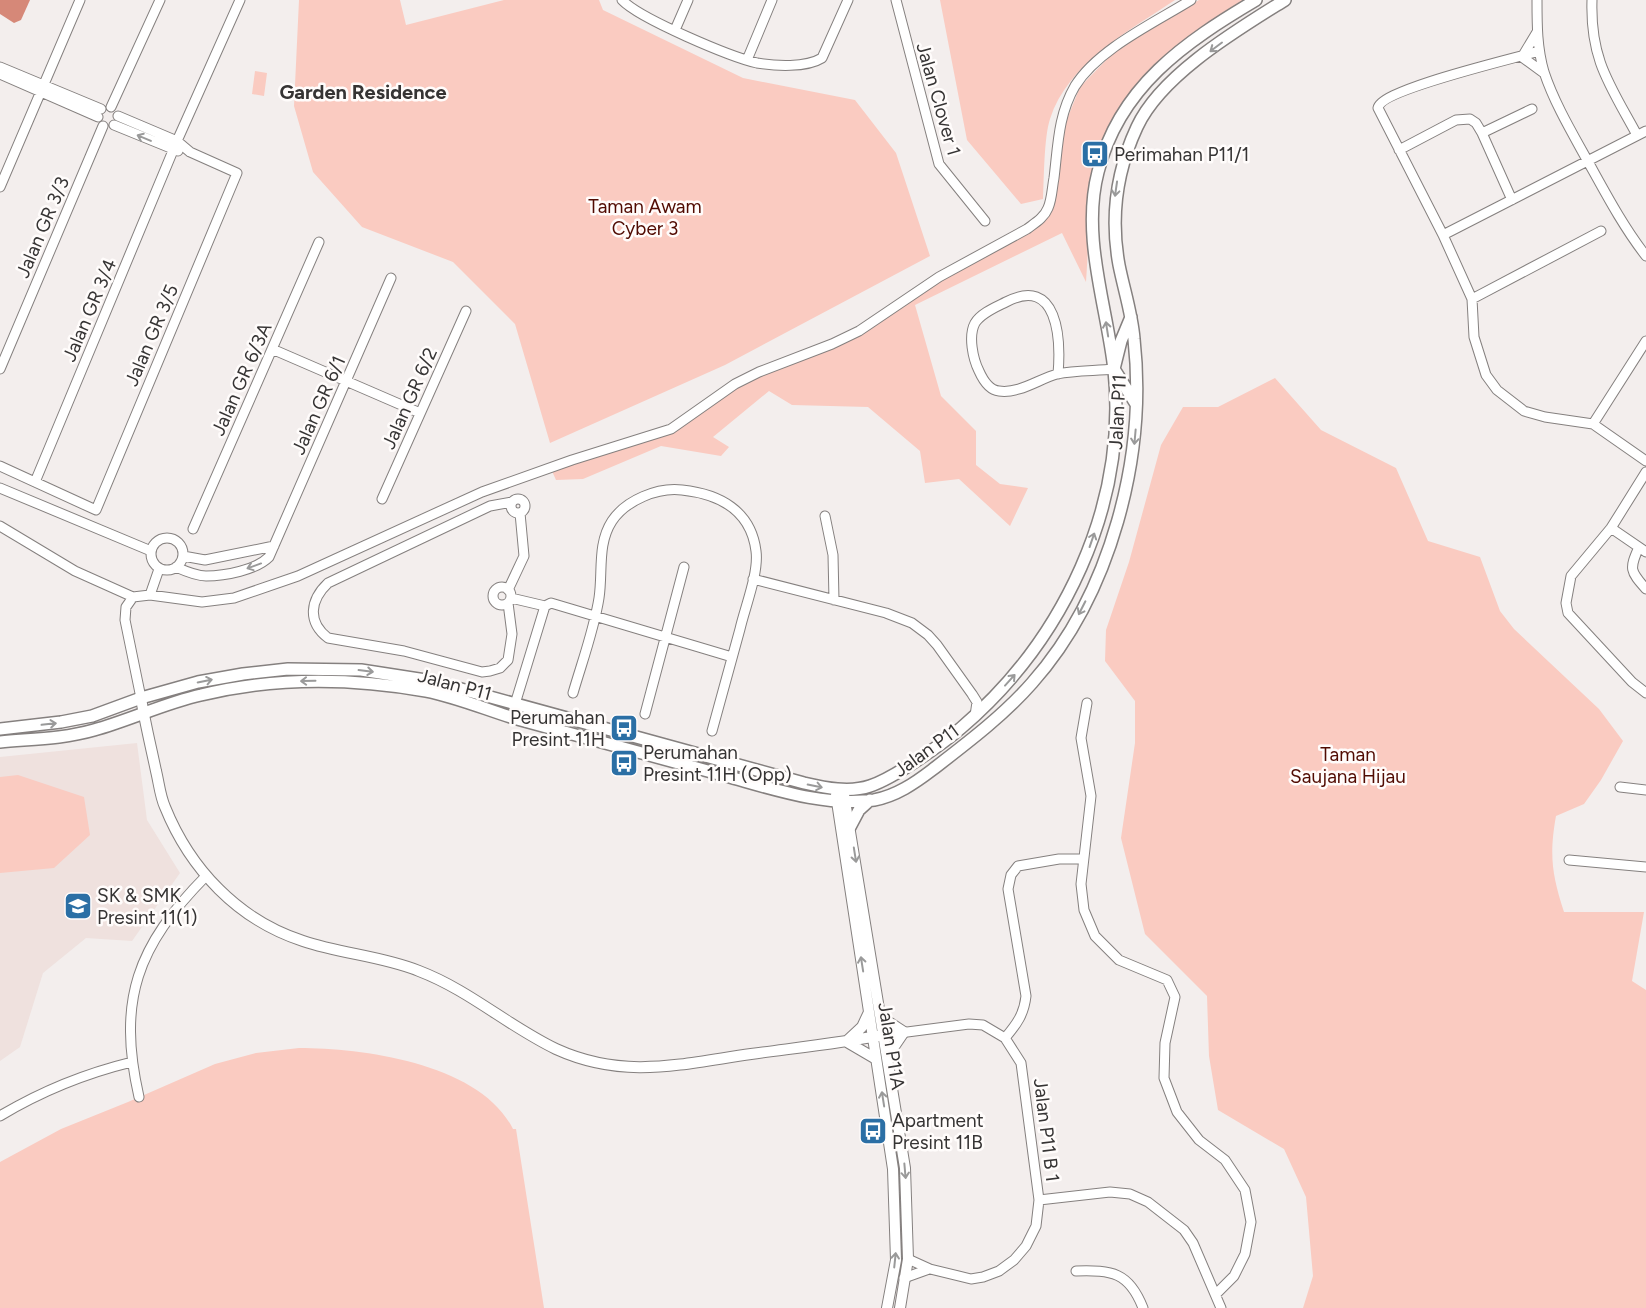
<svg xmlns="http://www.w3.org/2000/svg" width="1646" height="1308" viewBox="0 0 1646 1308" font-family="Figtree,sans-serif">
<rect width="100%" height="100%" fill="#f3eeed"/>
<!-- built -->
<path fill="#efe1de" d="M 137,743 L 147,820 L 180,873 L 132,941 L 86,938 L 43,973 L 20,1047 L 0,1061 L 0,757 Z"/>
<!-- green -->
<path fill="#facbc1" d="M 299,0 L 400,0 L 406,25 L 504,0 L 599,0 L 603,10 L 743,78 L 855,100 L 896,153 L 930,256 L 725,365 L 550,443 L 515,324 L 453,262 L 362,227 L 313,172 L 294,106 Z
M 940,0 L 1175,0 C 1129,31 1068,63 1050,119 C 1044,137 1044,179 1043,199 L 1021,204 L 967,140 Z
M 1199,0 L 1249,0 L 1180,45 L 1134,88 L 1094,153 L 1086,282 L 1062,233 L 915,305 L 941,396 L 976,431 L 976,465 L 1000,484 L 1028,488 L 1010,526 L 959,479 L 925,483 L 920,451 L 868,407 L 792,405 L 769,391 L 713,437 L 729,447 L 721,456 L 661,446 L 583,479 L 556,480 L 552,471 L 676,431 L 736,387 L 796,361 L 1026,233 L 1053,206 L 1063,129 L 1080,87 L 1116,50 Z
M 255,71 L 267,73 L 264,96 L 252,94 Z
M 1275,378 L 1321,430 L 1396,468 L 1428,541 L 1480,557 L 1500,611 L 1514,629 L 1599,709 L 1623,741 L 1601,780 L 1584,804 L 1556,816 C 1549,855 1552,875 1564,912 L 1644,912 L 1632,981 L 1646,990 L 1646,1308 L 1303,1308 L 1313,1276 L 1306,1197 L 1284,1149 L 1218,1110 L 1209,1056 L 1207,996 L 1145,934 L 1121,838 L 1135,743 L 1135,701 L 1105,661 L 1106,630 L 1129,562 L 1161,445 L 1183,407 L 1218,407 Z
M 18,775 L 84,797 L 90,835 L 54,868 L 0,873 L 0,777 Z
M 299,1048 C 364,1048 481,1064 513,1129 L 516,1129 L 544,1308 L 0,1308 L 0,1162 L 61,1129 L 128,1102 L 215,1064 L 256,1053 Z"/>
<!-- water -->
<path fill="#d68878" d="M 0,0 L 30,0 L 21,20 L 14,23 L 0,14 Z"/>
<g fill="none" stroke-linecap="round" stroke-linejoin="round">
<!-- minor casing -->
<g stroke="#85807f" stroke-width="11">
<path id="minor" d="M 622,0 C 640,19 731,57 757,63 C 775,66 806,68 822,58 L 848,0
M 896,0 L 939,164 L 985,221
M 1537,0 C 1537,25 1537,48 1544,72 C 1554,102 1571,131 1586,158 C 1605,192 1622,225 1646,256
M 1592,0 C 1590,60 1610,85 1637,135
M 675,30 L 688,0
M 1537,32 L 1522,57 L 1544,73
M 1539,51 C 1517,58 1381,89 1378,108 L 1443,235 L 1472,299 L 1474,337 L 1486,375 L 1497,390 L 1524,411 L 1545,417 L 1593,424 L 1646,461
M 747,60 L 772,0
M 0,67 L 101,109
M 0,74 L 98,117
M 111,107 L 160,0
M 114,125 L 178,151
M 1482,133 L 1532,109
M 1399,150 L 1456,120 L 1470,119 L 1476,123 L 1482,133 L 1512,200
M 0,187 L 80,0
M 1443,235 L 1646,131
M 1472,299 L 1601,231
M 272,349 L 420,413
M 0,369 L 103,126
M 1058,374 C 1061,339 1058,275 1006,302 C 996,307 981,313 975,323 C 968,336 973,359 979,371 C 983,380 989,390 999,391 C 1019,394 1039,379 1057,374 C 1075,370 1096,371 1114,369
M 1593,424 L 1646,341
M 0,466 L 96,510 L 237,173 L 190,152 L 177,141 L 118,116
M 1646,472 L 1611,528 L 1571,576 L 1566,603 L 1568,613 L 1632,682 L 1646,693
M 35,482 L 177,141 L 240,0
M 0,488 L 151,551
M511 506a7 7 0 1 1 14 0a7 7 0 1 1-14 0Z
M 382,499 L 466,311
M 825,516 L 833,555 L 834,600
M 0,526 L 75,571 L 133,597
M 1611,528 L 1646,552
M 193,529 L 319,242
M151 554a16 16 0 1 1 32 0a16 16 0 1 1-32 0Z
M 1639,547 C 1629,569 1630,571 1646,589
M 183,556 L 205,560 L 274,546
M 176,567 C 185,571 196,576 206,576 C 225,576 256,570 269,557 L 391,278
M 753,579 L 886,613 L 912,623 L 928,635 L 937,645 L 972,694 L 977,702 L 975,716
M493 596a9 9 0 1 1 18 0a9 9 0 1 1-18 0Z
M 508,590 L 524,556 L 520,513
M 150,595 L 159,569
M 511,598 L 545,606 L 551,603 L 732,657
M 508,603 L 512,634 L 508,660 L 500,668 L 490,671 L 482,672 L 404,651 L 328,638 C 307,622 310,600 328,583 L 490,506 L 512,502
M 573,693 C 582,662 594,630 599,598 C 603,572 597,544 612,521 C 626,500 658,487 682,490 C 720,494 751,511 756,551 C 759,573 745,607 740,629 C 731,663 721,697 712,731
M 141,698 L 125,620 L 126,607 L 133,597 L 150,595 L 202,602 L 234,598 L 298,576 L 482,492 L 572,460 L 671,429 L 735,384 L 759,372 L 832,344 L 859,331 L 939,277 L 1027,229 C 1035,223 1044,218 1048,208 C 1052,199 1052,188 1054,178 C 1058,146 1058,115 1075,86 C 1098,49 1154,23 1191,0
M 1087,703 L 1081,738 L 1091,796 L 1081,884 L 1084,910 L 1095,936 L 1119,960 L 1167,980 L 1175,997 L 1165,1043 L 1164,1078 L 1177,1112 L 1199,1140 L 1225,1160 L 1245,1190 L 1251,1222 L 1245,1254 L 1234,1276 L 1216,1294
M 515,704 L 545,606
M 645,714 L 684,567
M 1620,787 L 1646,790
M 1569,860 L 1646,867
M 884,1035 L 969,1024 L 983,1025 L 1005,1038 L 1021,1063 L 1039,1200 L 1036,1226 L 1026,1246 L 1014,1260 L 999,1271 L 983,1277 L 971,1279 L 930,1269 L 908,1259
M 1005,1038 C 1017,1024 1024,1014 1026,996 L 1008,889 L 1011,875 L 1018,866 L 1059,859 L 1082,859
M 139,1097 C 117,1000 137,946 206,876
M 0,1116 C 40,1092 87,1073 132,1062
M 1039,1200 L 1110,1192 L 1130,1194 L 1148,1202 L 1184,1230 L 1193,1243 L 1221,1308
M 1076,1271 C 1112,1270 1129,1272 1143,1308
M 904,1278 L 929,1269"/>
</g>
<!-- tertiary casing -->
<g stroke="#85807f" stroke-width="12">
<path id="tertiary" d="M 141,698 C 145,723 151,747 156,771 C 159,783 160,796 165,807 C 190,869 238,920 303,941 C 341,954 382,956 419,971 C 469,990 508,1026 556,1049 C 624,1080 681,1064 751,1054 C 795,1048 840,1043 884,1035
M 836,795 L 893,1169 L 896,1260 L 887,1308
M 844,795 L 905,1168 L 908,1259 L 900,1308
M 881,1017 L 904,1032 L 887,1057
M 847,1041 L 862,1027 L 869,1012
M 847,1042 L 876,1059"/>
</g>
<!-- secondary casing -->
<g stroke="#85807f" stroke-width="14">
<path id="secondary" d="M 1131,317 L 1121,341 L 1114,369 L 1136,404
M 0,729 L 61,722 L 92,716 L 141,698 L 198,682 L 243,674 L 288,669 L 361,670 L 432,681 L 804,783 C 826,788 849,793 870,786 C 894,778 941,745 961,728 C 1063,641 1128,506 1114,370 C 1107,306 1081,237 1098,172 C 1119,87 1185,42 1256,0
M 0,742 C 31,739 63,739 94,730 C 130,720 165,703 201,695 C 274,677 352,678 426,691 C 457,697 487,710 517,719 C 586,738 656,757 726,776 C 773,789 825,807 874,800 C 896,796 915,783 932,770 C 967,743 1003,716 1032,683 C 1111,594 1147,456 1134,339 C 1132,314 1124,290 1119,265 C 1110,216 1116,172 1137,127 C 1161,75 1237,30 1285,0
M 850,827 L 859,810 L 870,800"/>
</g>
<!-- minor -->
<use href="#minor" stroke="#fff" stroke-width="9"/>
<!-- tertiary -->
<use href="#tertiary" stroke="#fff" stroke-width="10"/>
<!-- secondary -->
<use href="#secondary" stroke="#fff" stroke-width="11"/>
</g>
<!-- one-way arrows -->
<defs><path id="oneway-shaft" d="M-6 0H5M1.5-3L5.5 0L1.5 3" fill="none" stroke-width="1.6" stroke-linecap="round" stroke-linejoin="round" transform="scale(1.25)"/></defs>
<g stroke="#9a9a9a">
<use href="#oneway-shaft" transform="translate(1216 47) rotate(143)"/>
<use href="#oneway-shaft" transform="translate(144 138) rotate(-157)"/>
<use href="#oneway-shaft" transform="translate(1116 189) rotate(98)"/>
<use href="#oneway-shaft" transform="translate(1107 329) rotate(-99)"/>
<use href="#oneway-shaft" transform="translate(1135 437) rotate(95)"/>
<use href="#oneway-shaft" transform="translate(1092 540) rotate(-71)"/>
<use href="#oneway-shaft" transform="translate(254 566) rotate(160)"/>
<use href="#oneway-shaft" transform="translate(1082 608) rotate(117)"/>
<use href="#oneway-shaft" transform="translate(366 671) rotate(7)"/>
<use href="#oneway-shaft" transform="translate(1010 680) rotate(-48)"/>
<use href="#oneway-shaft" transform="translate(205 681) rotate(-11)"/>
<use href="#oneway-shaft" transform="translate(308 681) rotate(179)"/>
<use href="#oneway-shaft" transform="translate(49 724) rotate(-6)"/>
<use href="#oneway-shaft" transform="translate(815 786) rotate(11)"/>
<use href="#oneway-shaft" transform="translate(855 855) rotate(81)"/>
<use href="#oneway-shaft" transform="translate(862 964) rotate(-99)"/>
<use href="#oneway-shaft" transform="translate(883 1099) rotate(-99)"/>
<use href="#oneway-shaft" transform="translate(905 1171) rotate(85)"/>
<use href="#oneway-shaft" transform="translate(895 1260) rotate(-84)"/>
</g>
<!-- icons -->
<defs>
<g id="bus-square" transform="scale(1.4375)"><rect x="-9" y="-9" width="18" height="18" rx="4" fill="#2b6fa5" stroke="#fffcfb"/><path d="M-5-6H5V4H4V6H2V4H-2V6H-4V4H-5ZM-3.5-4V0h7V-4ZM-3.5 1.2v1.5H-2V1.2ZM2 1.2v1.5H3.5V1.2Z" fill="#fff"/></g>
<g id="school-square" transform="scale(1.4375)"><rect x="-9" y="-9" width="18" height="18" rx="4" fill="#2b6fa5" stroke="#fffcfb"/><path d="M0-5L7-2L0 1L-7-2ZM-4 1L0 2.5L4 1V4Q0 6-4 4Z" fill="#fff"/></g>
</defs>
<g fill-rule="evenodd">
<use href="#bus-square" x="1095" y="154"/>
<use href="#bus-square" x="624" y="728"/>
<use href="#bus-square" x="624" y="763"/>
<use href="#school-square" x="78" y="906"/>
<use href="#bus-square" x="873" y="1131"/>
</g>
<g text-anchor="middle" stroke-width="5" stroke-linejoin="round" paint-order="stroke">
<!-- street labels -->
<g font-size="19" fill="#363434" stroke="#fffcfb">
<text transform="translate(939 99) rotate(74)" y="7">Jalan Clover 1</text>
<text transform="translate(42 227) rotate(-67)" y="7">Jalan GR 3/3</text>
<text transform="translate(89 310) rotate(-67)" y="7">Jalan GR 3/4</text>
<text transform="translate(151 335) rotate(-67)" y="7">Jalan GR 3/5</text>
<text transform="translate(241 379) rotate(-66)" y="7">Jalan GR 6/3A</text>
<text transform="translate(409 398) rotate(-66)" y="7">Jalan GR 6/2</text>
<text transform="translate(318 405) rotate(-66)" y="7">Jalan GR 6/1</text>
<text transform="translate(1117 412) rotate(-87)" y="7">Jalan P11</text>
<text transform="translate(455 684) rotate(15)" y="7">Jalan P11</text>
<text transform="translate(926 750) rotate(-36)" y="7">Jalan P11</text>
<text transform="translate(892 1046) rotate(81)" y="7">Jalan P11A</text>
<text transform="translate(1047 1130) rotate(83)" y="7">Jalan P11 B 1</text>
</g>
<!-- poi labels -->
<g font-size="19" fill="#363434" stroke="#fffcfb" text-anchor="start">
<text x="1114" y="161">Perimahan P11/1</text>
<text x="605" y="724" text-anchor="end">Perumahan<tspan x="605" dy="22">Presint 11H</tspan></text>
<text x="643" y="759">Perumahan<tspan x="643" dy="22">Presint 11H (Opp)</tspan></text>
<text x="97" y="902">SK &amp; SMK<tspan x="97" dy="22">Presint 11(1)</tspan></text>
<text x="892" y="1127">Apartment<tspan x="892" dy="22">Presint 11B</tspan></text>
</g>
<!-- park labels -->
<g font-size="19" fill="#510b02" stroke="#fffcfb">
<text x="645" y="213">Taman Awam<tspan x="645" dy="22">Cyber 3</tspan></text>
<text x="1348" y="761">Taman<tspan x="1348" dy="22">Saujana Hijau</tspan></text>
</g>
<!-- neighbourhood labels -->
<g font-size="20" font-weight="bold" fill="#363434" stroke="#fffcfb">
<text x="363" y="99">Garden Residence</text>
</g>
</g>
</svg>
